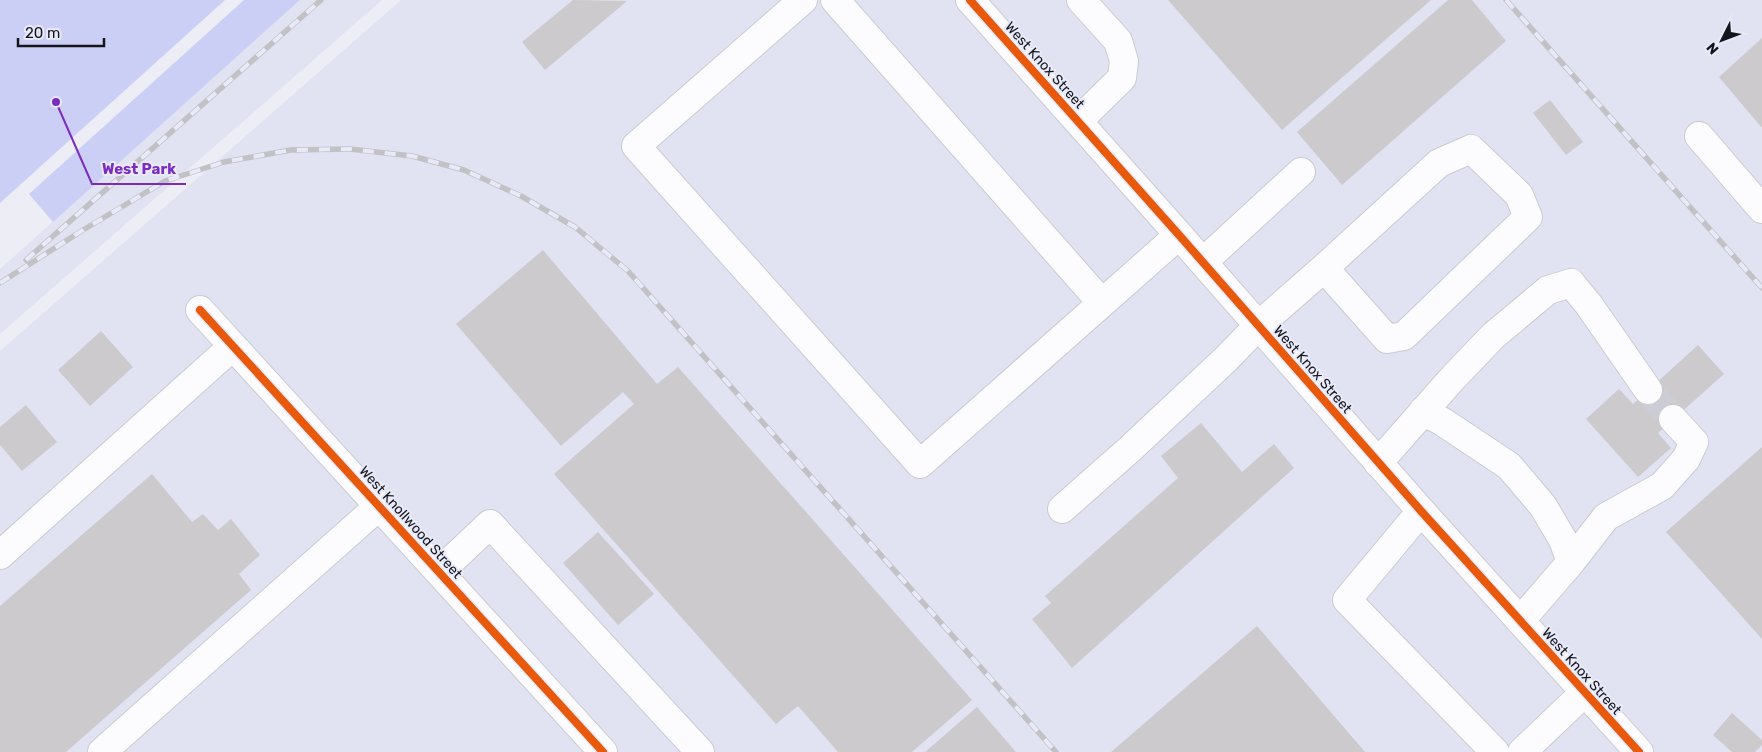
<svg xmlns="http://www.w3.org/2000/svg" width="1762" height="752" viewBox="0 0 1762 752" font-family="Rubik,sans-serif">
<rect width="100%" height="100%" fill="#ecedf5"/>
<!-- built -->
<path fill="#e1e3f2" d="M 300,0 L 382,0 L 0,334 L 0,269 Z
M 401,0 L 1762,0 L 1762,752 L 0,752 L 0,351 Z"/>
<!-- green -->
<path fill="#cccff5" d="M 0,0 L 225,0 L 0,203 Z
M 244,0 L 300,0 L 53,222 L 29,194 Z"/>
<!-- building -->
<path fill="#cccacc" d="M 573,0 L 627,1 L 545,70 L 522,42 Z
M 1168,0 L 1431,0 L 1282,130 Z
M 1448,0 L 1472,0 L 1506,41 L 1342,185 L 1297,132 Z
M 1762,38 L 1762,128 L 1719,77 Z
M 1550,100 L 1583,142 L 1566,155 L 1533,113 Z
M 543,250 L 657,384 L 678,367 L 972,700 L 912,752 L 838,752 L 798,706 L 776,724 L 554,474 L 634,404 L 623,392 L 561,446 L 456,324 Z
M 101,331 L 133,367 L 90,406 L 58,370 Z
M 1698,345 L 1724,374 L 1658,433 L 1671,448 L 1638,477 L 1586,419 L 1619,389 L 1633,404 Z
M 26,405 L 57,442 L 22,471 L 0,445 L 0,427 Z
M 1201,423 L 1242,472 L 1274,444 L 1294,468 L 1072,668 L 1032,619 L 1051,603 L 1045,596 L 1178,478 L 1161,456 Z
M 1762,447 L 1762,639 L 1666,532 Z
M 152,474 L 192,522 L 203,514 L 218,530 L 231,519 L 260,555 L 239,574 L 251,590 L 66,752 L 0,752 L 0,606 Z
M 598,532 L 654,594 L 618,625 L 563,563 Z
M 1257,626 L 1365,752 L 1111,752 Z
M 977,707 L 1016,752 L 925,752 Z
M 1732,713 L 1762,740 L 1762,745 L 1755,752 L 1732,752 L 1713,735 Z"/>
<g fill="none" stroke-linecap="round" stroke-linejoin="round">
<!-- minor-tunnel -->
<path stroke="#cccdd4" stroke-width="28" stroke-dasharray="28 14" stroke-linecap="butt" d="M 1648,390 L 1673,419"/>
<!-- minor casing -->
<g stroke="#cacbd1" stroke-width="30">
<path id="minor" d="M 803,0 L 636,146 L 920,464 L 1179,235
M 835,0 L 1102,303
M 970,0 L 1179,235 L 1421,511 L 1639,752
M 1078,121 L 1122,78 L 1124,61 L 1118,41 L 1081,0
M 1699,136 L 1762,209
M 1203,262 L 1301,172
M 200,310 L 603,752
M 1423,411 L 1443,422 L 1509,466 L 1543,506 L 1563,540 L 1571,562
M 1378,463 L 1451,380 L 1493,336 L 1548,290 L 1571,283 L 1589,305 L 1648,390
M 1062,509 L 1130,449 L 1226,359 L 1258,326 L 1324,268 L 1387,339 L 1404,336 L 1528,217 L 1519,195 L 1471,149 L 1439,163 L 1324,268
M 1421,511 L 1347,600 L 1495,752
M 0,555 L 233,346
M 439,572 L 490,524 L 700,752
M 1520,621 L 1571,562 L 1606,517 L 1662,486 L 1686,459 L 1694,442 L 1673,419
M 102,752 L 379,506
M 1522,752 L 1585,692"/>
</g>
<!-- minor -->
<use href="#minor" stroke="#fcfcfe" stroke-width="28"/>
<!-- rail casing -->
<g stroke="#c2c2c5" stroke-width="5.5">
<path id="rail" d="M 1506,0 L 1762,288
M 26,260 L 321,0
M 0,283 L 83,230 L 165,181 L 224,162 L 291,150 L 350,149 L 412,156 L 464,170 L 521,196 L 575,227 L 628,271 L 1056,752"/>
</g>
<!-- rail -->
<use href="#rail" stroke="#e8eaf9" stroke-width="4" stroke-dasharray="11" stroke-linecap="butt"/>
<!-- cycleway casing -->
<g stroke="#e8eaf9" stroke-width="11">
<path id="cycleway" d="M 970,0 L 1179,235 L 1421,511 L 1639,752
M 200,310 L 603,752"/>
</g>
<!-- cycleway -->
<use href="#cycleway" stroke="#e8590c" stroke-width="8"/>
</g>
<g text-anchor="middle" stroke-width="4" stroke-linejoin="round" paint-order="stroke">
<!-- street labels -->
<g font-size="14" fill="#15161b" stroke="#e8eaf9">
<text transform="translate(1045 65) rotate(48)" y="5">West Knox Street</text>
<text transform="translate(1313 369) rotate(49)" y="5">West Knox Street</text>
<text transform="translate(411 522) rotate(48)" y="5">West Knollwood Street</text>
<text transform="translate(1582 671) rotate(48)" y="5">West Knox Street</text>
</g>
</g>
<!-- callouts -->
<path fill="none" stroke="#7b2cbf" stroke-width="2" d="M56 102L92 184H186"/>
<circle fill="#7b2cbf" stroke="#e8eaf9" stroke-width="2" cx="56" cy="102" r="5"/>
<g font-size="15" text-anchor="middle" font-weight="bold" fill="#7b2cbf" stroke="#e8eaf9" stroke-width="4" stroke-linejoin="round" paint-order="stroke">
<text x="139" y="174">West Park</text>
</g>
<!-- north arrow -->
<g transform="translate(1722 40) rotate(228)" stroke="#e8eaf9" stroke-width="4" paint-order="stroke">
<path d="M0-4L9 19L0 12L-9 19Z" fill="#15161b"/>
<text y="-8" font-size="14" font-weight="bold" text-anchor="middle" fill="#15161b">N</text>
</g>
<!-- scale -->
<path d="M18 38v8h86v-8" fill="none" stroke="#15161b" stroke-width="2.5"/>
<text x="25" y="38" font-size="15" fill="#15161b" stroke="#e8eaf9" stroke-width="4" paint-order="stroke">20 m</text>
</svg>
